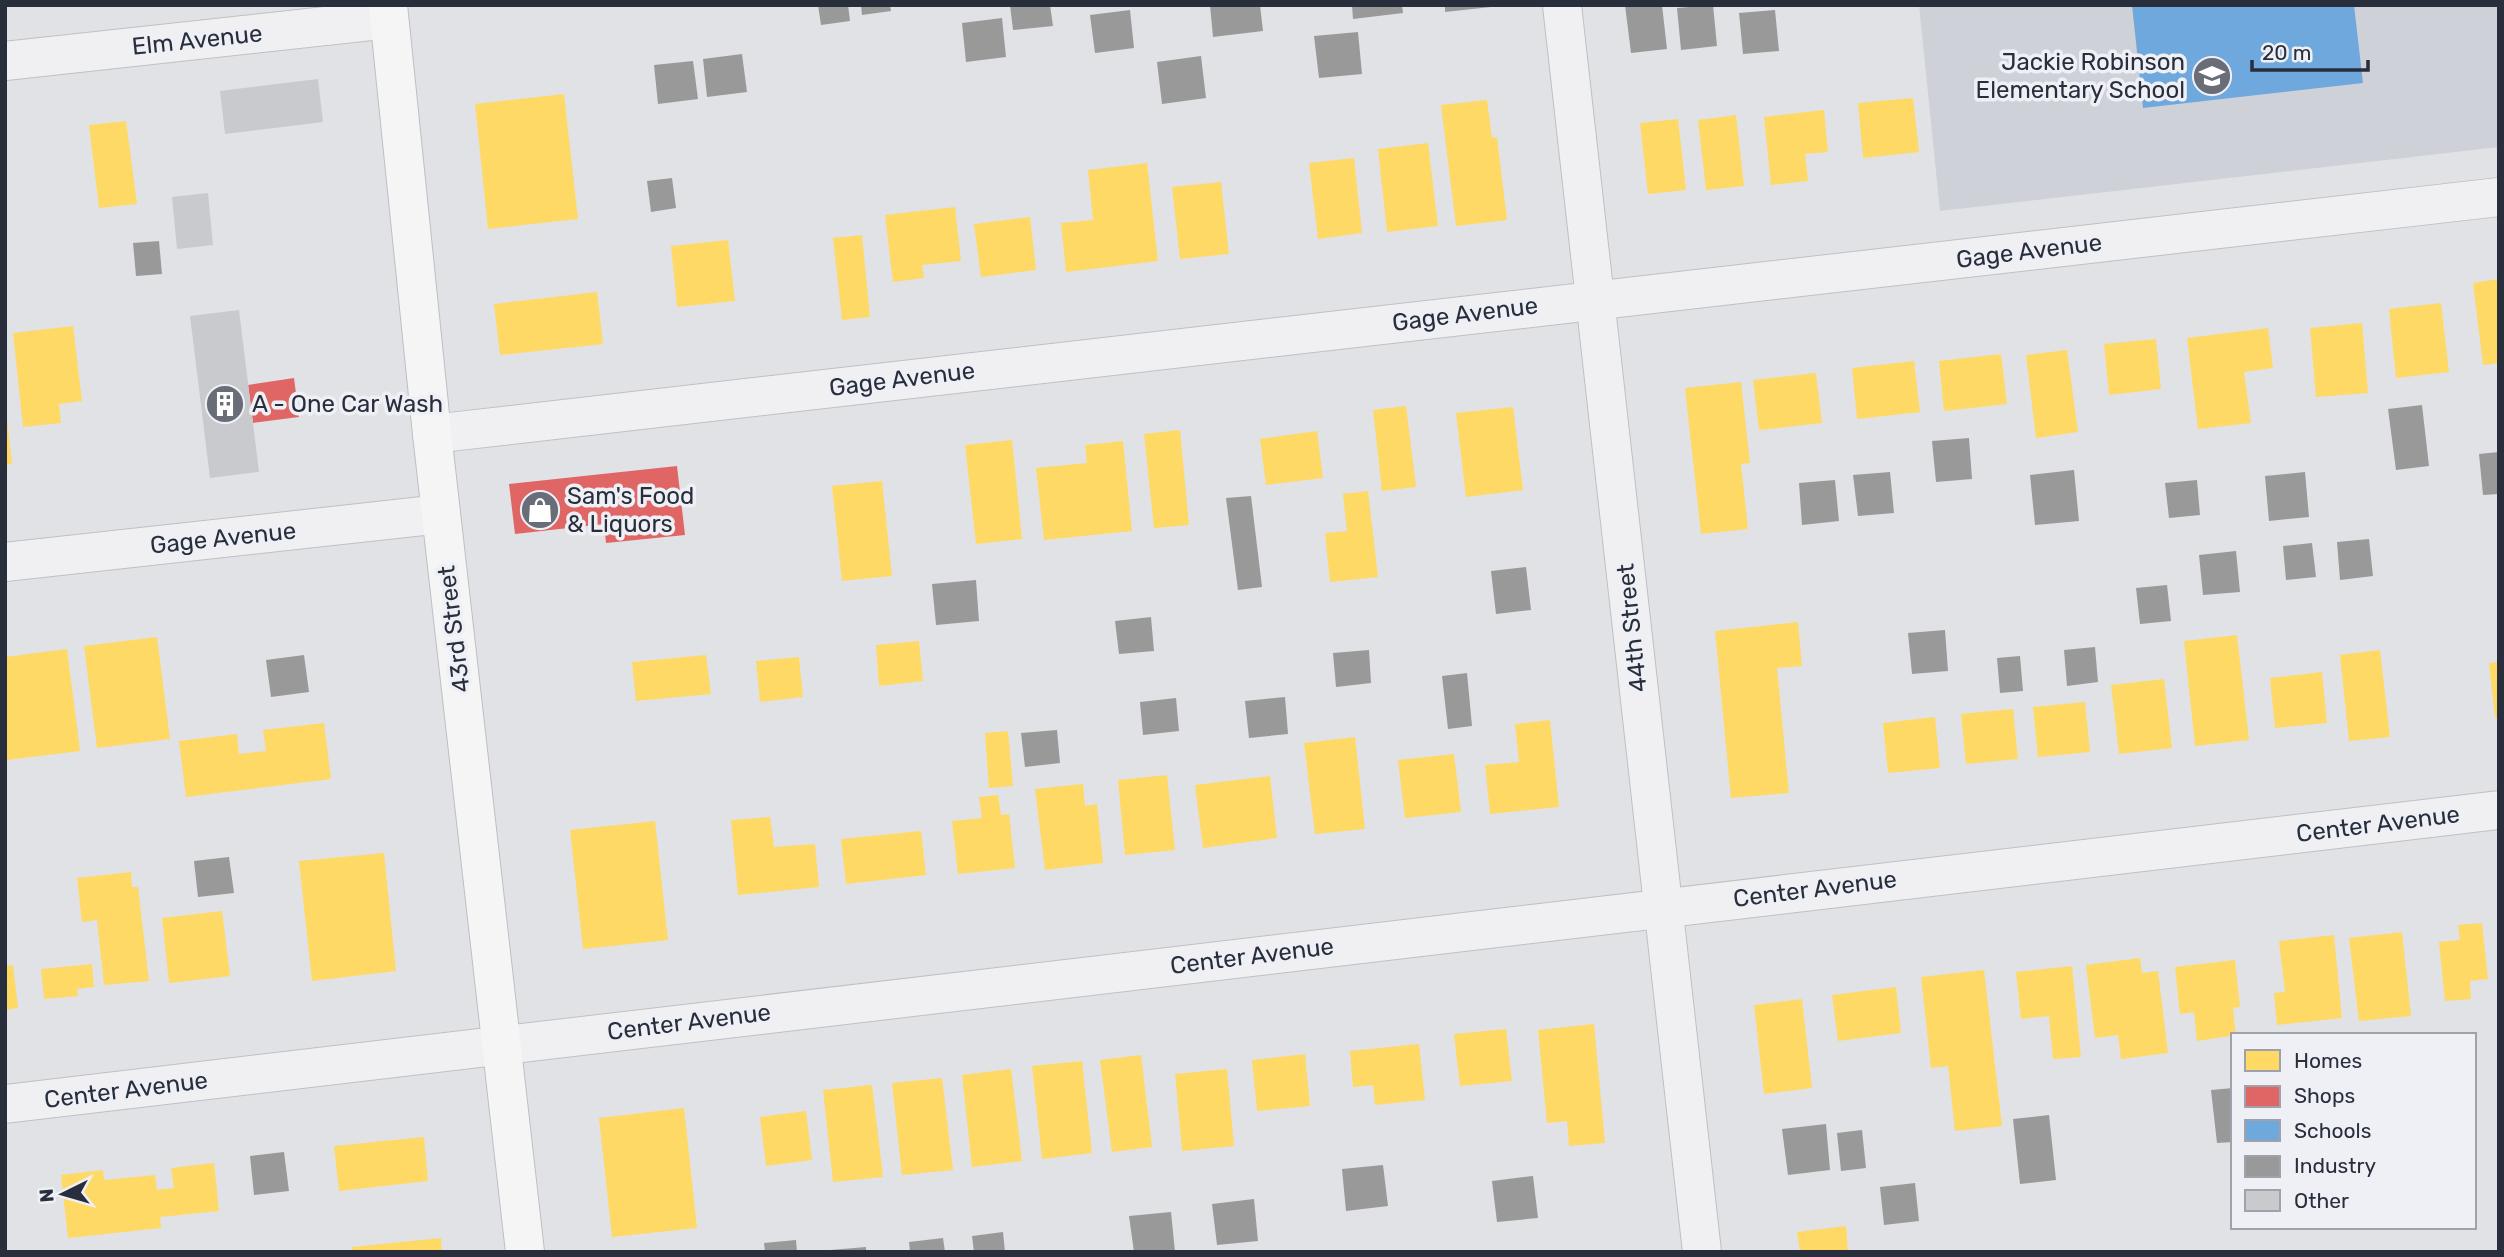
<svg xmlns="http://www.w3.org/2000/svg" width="2504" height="1257" viewBox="0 0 2504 1257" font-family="Rubik,sans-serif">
<rect width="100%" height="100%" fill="#e1e2e5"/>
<!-- built -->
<path fill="#cfd1d8" d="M 1919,5 L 2499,5 L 2499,147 L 1940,211 Z"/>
<!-- homes -->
<path fill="#ffd966" d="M 564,94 L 578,219 L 488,229 L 475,104 Z
M 1913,98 L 1919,152 L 1863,158 L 1858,103 Z
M 1487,100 L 1492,138 L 1497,137 L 1507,220 L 1456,226 L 1441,105 Z
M 1824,110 L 1828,152 L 1805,154 L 1808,181 L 1771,185 L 1764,117 Z
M 1736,115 L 1744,186 L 1706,190 L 1698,120 Z
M 1678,119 L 1686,190 L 1648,194 L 1640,123 Z
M 126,121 L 137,204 L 99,208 L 89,125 Z
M 1428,143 L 1438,226 L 1387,232 L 1378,149 Z
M 1354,158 L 1362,233 L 1318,239 L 1309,163 Z
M 1147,163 L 1158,261 L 1066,272 L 1061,223 L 1093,220 L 1088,170 Z
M 1221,182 L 1229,254 L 1180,259 L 1172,187 Z
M 955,207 L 961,261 L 922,265 L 924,278 L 893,282 L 885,215 Z
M 1030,217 L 1036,270 L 981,277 L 974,224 Z
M 862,235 L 870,317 L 842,320 L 833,238 Z
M 728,240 L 735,301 L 677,307 L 671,246 Z
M 2499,279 L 2499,363 L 2483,365 L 2473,283 Z
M 597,292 L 603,344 L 500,355 L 494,304 Z
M 2441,303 L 2449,372 L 2396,378 L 2389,309 Z
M 2362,323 L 2368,393 L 2316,397 L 2310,328 Z
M 73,326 L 82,401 L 59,404 L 61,423 L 23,427 L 13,333 Z
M 2268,328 L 2273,368 L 2244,372 L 2251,423 L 2198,429 L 2187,338 Z
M 2156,339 L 2161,389 L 2109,395 L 2104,344 Z
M 2067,350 L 2078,432 L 2036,438 L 2026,355 Z
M 2001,354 L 2007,404 L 1944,411 L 1939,361 Z
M 1914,361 L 1920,412 L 1857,419 L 1852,368 Z
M 1816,373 L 1822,423 L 1759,430 L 1753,380 Z
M 1741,382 L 1750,463 L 1741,464 L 1748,529 L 1701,534 L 1685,388 Z
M 1406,406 L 1416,487 L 1382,491 L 1373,410 Z
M 1513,407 L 1523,490 L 1466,497 L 1456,413 Z
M 5,419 L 7,419 L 12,464 L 5,465 Z
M 1180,430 L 1189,525 L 1154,528 L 1144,434 Z
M 1317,431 L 1323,478 L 1266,485 L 1260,439 Z
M 1012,440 L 1022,539 L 976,544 L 965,445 Z
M 1123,441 L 1132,531 L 1044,540 L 1036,468 L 1087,463 L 1085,445 Z
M 882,481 L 892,576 L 842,581 L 832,486 Z
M 1368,491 L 1378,577 L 1330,582 L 1325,533 L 1347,531 L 1343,494 Z
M 1798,622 L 1802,666 L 1777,668 L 1789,793 L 1731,798 L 1715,631 Z
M 2237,635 L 2249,740 L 2195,746 L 2184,641 Z
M 157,637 L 170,739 L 97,748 L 84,646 Z
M 919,641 L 923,681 L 879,686 L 876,645 Z
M 67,649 L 80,751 L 7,760 L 5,743 L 5,657 Z
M 2380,650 L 2390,737 L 2349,741 L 2340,655 Z
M 706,655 L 711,694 L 636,701 L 632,662 Z
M 799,657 L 803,697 L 760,702 L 756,661 Z
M 2499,662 L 2499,718 L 2495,718 L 2489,663 Z
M 2322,672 L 2327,723 L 2275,728 L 2270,678 Z
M 2164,679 L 2172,748 L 2119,754 L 2111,685 Z
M 2085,702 L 2090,752 L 2038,757 L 2033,707 Z
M 2013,709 L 2018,759 L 1966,764 L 1961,714 Z
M 1935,717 L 1940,768 L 1888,773 L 1883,723 Z
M 1550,720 L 1559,807 L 1490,814 L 1485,765 L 1519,762 L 1515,724 Z
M 324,723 L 331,779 L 186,797 L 179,741 L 237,734 L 239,754 L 266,751 L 263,730 Z
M 1008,731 L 1013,786 L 989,788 L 985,733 Z
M 1355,737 L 1365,829 L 1315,834 L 1304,743 Z
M 1454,754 L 1461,812 L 1405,818 L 1398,760 Z
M 1167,775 L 1175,850 L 1125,855 L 1118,780 Z
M 1270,776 L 1277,838 L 1203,848 L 1195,785 Z
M 1083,784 L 1085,806 L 1097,804 L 1103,863 L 1045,870 L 1035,789 Z
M 998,795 L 1001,815 L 1009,814 L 1015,868 L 958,874 L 952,821 L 982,818 L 979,797 Z
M 770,817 L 774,847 L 815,844 L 819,887 L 738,895 L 731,820 Z
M 655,821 L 668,940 L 583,949 L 570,830 Z
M 921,831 L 926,875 L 846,884 L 841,839 Z
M 384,853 L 396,971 L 312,981 L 299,861 Z
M 131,872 L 132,887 L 138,887 L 149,981 L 104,985 L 97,920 L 82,922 L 77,878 Z
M 222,911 L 230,976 L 169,983 L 162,918 Z
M 2482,923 L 2488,979 L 2470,981 L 2471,999 L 2445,1001 L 2439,942 L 2460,940 L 2458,925 Z
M 2402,932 L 2411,1016 L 2359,1021 L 2349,938 Z
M 2334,935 L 2342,1018 L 2277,1025 L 2274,993 L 2285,992 L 2279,941 Z
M 2140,958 L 2142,973 L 2158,971 L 2168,1053 L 2121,1059 L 2118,1035 L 2095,1038 L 2086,965 Z
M 2235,960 L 2240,1007 L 2233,1008 L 2236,1035 L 2197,1041 L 2194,1012 L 2180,1014 L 2175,967 Z
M 92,964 L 94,987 L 77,989 L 78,996 L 44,999 L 41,969 Z
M 13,965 L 18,1008 L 5,1010 L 5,966 Z
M 2072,966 L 2081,1057 L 2053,1059 L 2049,1016 L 2021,1019 L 2016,972 Z
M 1984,970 L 2002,1126 L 1955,1131 L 1948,1066 L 1931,1068 L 1921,977 Z
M 1896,987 L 1901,1033 L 1838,1041 L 1832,995 Z
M 1802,999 L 1812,1088 L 1764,1094 L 1754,1005 Z
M 1594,1024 L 1605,1143 L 1569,1146 L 1567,1121 L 1547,1123 L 1538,1030 Z
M 1506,1029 L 1512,1081 L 1460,1086 L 1454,1034 Z
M 1419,1044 L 1425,1100 L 1375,1105 L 1373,1085 L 1353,1087 L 1350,1051 Z
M 1305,1054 L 1310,1106 L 1257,1111 L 1252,1060 Z
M 1141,1055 L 1152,1147 L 1112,1152 L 1100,1060 Z
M 1082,1061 L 1092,1153 L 1042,1159 L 1032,1066 Z
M 1011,1069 L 1022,1161 L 972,1167 L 962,1075 Z
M 1227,1069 L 1234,1146 L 1182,1151 L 1175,1074 Z
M 942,1078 L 953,1170 L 902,1175 L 892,1083 Z
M 872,1085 L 883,1177 L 833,1182 L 823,1090 Z
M 684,1108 L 697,1228 L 612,1237 L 599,1118 Z
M 806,1111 L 812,1160 L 766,1166 L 760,1117 Z
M 424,1137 L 428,1181 L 339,1191 L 334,1146 Z
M 214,1163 L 219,1211 L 160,1217 L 161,1228 L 68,1238 L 61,1175 L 103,1170 L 104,1180 L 155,1175 L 157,1190 L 174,1188 L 171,1168 Z
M 1846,1226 L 1848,1252 L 1800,1252 L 1797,1232 Z
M 441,1238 L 442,1252 L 352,1252 L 352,1247 Z"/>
<!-- shops -->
<path fill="#e06666" d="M 294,378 L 299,417 L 253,423 L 248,385 Z
M 677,466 L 685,535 L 606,543 L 604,524 L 515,534 L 509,484 Z"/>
<!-- schools -->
<path fill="#6fa8dc" d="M 2132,5 L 2354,5 L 2363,83 L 2143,108 Z"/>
<!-- industry -->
<path fill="#999" d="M 818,5 L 848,5 L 850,21 L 821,25 Z
M 861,5 L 890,5 L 891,11 L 862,15 Z
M 1010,5 L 1050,5 L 1053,26 L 1013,30 Z
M 1210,5 L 1260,5 L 1263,31 L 1213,37 Z
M 1352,5 L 1402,5 L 1403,13 L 1353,19 Z
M 1445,5 L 1491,5 L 1491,7 L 1445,12 Z
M 1625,5 L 1662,5 L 1667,49 L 1631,53 Z
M 1713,5 L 1717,46 L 1681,50 L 1677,8 Z
M 1130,10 L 1134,48 L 1095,53 L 1090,15 Z
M 1775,10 L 1779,51 L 1743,54 L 1739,13 Z
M 1002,18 L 1006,57 L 966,62 L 962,23 Z
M 1358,32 L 1362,74 L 1319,78 L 1314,36 Z
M 742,54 L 747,92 L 707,97 L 703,59 Z
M 1201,56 L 1206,98 L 1162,104 L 1157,62 Z
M 693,61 L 698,99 L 658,104 L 654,65 Z
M 672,178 L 676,208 L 651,212 L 647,181 Z
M 159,241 L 162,274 L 136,276 L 133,243 Z
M 2422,405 L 2429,466 L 2396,470 L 2388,409 Z
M 1969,438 L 1972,479 L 1936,482 L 1932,441 Z
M 2499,452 L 2499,494 L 2483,495 L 2479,454 Z
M 2074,470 L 2079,521 L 2035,525 L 2030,475 Z
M 1890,472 L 1894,513 L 1858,516 L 1853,475 Z
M 2305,472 L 2309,517 L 2269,521 L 2265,476 Z
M 1835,480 L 1839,521 L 1802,525 L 1799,483 Z
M 2197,480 L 2200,515 L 2169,518 L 2165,483 Z
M 1251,496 L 1262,587 L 1238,590 L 1226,498 Z
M 2369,539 L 2373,576 L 2340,580 L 2337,542 Z
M 2312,543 L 2316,577 L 2286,580 L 2283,546 Z
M 2236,551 L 2240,592 L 2203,595 L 2199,555 Z
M 1526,567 L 1531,610 L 1496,614 L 1491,571 Z
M 976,580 L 979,621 L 936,625 L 932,584 Z
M 2167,585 L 2171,621 L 2140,624 L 2136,588 Z
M 1151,617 L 1154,651 L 1119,654 L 1115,621 Z
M 1945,630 L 1948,671 L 1912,674 L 1908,633 Z
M 2095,647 L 2098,682 L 2067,686 L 2064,650 Z
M 1369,650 L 1371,683 L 1336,687 L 1333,653 Z
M 304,655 L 309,692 L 271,697 L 266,660 Z
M 2020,656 L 2023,691 L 2000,693 L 1997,658 Z
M 1467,673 L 1472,726 L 1448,729 L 1442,676 Z
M 1285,697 L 1288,734 L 1249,738 L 1245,701 Z
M 1176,698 L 1179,731 L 1143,735 L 1140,702 Z
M 1057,730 L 1060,763 L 1025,767 L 1021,733 Z
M 229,857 L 234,893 L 198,897 L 194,861 Z
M 2233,1088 L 2233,1142 L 2217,1143 L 2211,1090 Z
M 2049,1115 L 2056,1180 L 2020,1184 L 2013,1119 Z
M 1826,1124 L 1830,1170 L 1788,1175 L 1782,1129 Z
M 1862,1130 L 1866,1168 L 1841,1171 L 1837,1133 Z
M 284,1152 L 289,1191 L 254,1195 L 250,1156 Z
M 1383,1165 L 1388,1206 L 1346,1211 L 1342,1169 Z
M 1533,1176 L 1538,1218 L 1497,1222 L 1492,1181 Z
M 1915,1183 L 1919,1221 L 1884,1225 L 1880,1187 Z
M 1254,1199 L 1258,1241 L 1217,1245 L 1212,1204 Z
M 1171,1212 L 1175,1252 L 1134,1252 L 1129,1216 Z
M 1003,1232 L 1005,1252 L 974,1252 L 972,1236 Z
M 943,1238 L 945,1252 L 910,1252 L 909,1242 Z
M 796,1240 L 797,1252 L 765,1252 L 764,1243 Z
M 866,1247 L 866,1252 L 830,1252 L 830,1250 Z"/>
<!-- building -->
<path fill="#c9cacd" d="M 318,79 L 323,122 L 225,134 L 220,91 Z
M 208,193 L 213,245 L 177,249 L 172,197 Z
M 239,310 L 259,472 L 210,478 L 190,316 Z"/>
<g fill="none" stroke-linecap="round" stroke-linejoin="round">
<!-- minor casing -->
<g stroke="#bfc0c3" stroke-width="40">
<path id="minor" d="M 1562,5 L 1702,1252
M 5,61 L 389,19
M 432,434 L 2499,197
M 5,562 L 441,514
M 5,1104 L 2499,810"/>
</g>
<!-- primary casing -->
<g stroke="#bdbfc3" stroke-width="40">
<path id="primary" d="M 388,5 L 432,434 L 525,1252"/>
</g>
<!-- minor -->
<use href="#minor" stroke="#f0f0f2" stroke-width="38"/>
<!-- primary -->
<use href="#primary" stroke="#f5f5f6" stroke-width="38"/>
</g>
<!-- icons -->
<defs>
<g id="school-disc" transform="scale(2.0125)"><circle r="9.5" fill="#696d78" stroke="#eef0f5"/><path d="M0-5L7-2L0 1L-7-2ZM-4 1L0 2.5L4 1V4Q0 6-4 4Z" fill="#fff"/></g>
<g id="building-disc" transform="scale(2.0125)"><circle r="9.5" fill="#696d78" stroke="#eef0f5"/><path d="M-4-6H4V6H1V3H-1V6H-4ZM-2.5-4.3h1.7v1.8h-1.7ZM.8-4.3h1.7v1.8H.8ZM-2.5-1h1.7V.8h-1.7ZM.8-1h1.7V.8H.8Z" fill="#fff"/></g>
<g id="shop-disc" transform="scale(2.0125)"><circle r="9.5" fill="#696d78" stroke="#eef0f5"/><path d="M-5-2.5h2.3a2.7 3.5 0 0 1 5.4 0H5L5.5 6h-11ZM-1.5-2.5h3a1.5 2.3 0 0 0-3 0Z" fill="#fff"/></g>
</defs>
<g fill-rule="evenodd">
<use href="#school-disc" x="2212" y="76"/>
<use href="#building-disc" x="225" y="404"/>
<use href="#shop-disc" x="540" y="510"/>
</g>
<g text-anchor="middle" stroke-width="7" stroke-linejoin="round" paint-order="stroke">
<!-- street labels -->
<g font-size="24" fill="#292e3d" stroke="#eef0f5">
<text transform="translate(197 40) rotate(-6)" y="8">Elm Avenue</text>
<text transform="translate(2029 251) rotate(-7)" y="8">Gage Avenue</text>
<text transform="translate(1465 314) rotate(-7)" y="8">Gage Avenue</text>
<text transform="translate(902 379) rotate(-7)" y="8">Gage Avenue</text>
<text transform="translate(223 538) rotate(-6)" y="8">Gage Avenue</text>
<text transform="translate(1632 628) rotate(-96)" y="8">44th Street</text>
<text transform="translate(454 629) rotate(-97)" y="8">43rd Street</text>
<text transform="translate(2378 824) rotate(-7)" y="8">Center Avenue</text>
<text transform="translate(1815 889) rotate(-7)" y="8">Center Avenue</text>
<text transform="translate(1252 956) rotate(-7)" y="8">Center Avenue</text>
<text transform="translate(689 1022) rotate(-7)" y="8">Center Avenue</text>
<text transform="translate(126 1090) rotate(-7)" y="8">Center Avenue</text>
</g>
<!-- poi labels -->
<g font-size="24" fill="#292e3d" stroke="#eef0f5" text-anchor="start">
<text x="2185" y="70" text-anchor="end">Jackie Robinson<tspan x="2185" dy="28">Elementary School</tspan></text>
<text x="252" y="412">A - One Car Wash</text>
<text x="567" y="504">Sam's Food<tspan x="567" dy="28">&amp; Liquors</tspan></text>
</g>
</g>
<!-- border -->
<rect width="2504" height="1257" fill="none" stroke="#292e3d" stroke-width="14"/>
<!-- legend -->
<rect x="2231" y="1033" width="245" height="196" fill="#eef0f5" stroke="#9fa2ab" stroke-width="2"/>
<rect x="2245" y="1050" width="35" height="21" fill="#ffd966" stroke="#9fa2ab" stroke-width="2"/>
<text x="2294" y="1068" font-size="21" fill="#292e3d">Homes</text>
<rect x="2245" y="1086" width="35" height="21" fill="#e06666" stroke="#9fa2ab" stroke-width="2"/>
<text x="2294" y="1103" font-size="21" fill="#292e3d">Shops</text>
<rect x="2245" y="1120" width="35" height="21" fill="#6fa8dc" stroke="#9fa2ab" stroke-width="2"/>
<text x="2294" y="1138" font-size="21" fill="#292e3d">Schools</text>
<rect x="2245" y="1156" width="35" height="21" fill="#999999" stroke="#9fa2ab" stroke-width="2"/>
<text x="2294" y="1173" font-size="21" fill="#292e3d">Industry</text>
<rect x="2245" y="1190" width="35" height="21" fill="#c9cacd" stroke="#9fa2ab" stroke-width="2"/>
<text x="2294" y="1208" font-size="21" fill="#292e3d">Other</text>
<!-- north arrow -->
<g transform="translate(63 1194) rotate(265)" stroke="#eef0f5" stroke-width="5" paint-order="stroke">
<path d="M0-5L12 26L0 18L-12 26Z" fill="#292e3d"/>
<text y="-10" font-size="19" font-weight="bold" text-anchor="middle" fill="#292e3d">N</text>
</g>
<!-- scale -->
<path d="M2252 60v10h116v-10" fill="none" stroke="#292e3d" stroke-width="3.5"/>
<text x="2262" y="60" font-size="21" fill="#292e3d" stroke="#eef0f5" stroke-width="5" paint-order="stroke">20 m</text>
</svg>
